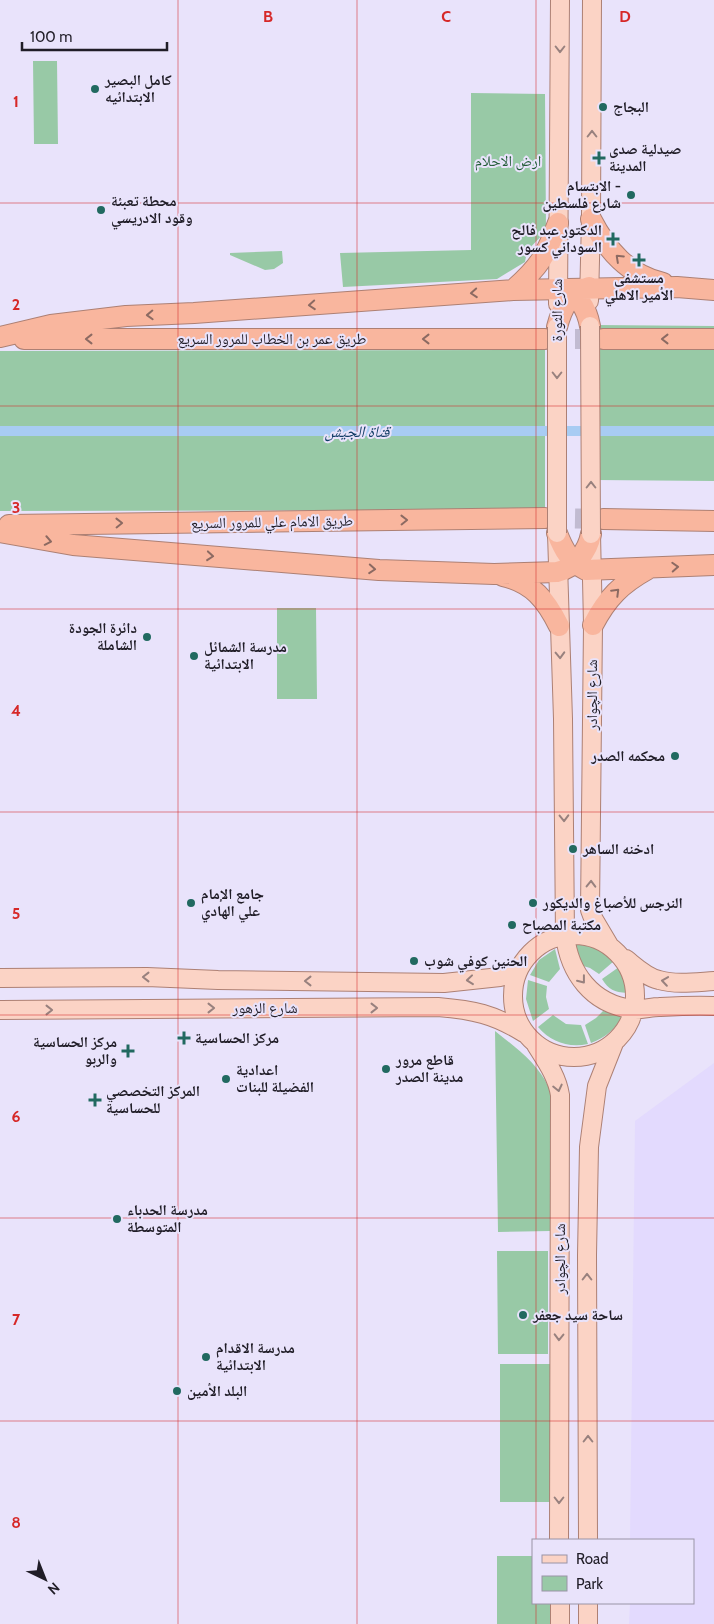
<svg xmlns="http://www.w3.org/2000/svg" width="714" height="1624" viewBox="0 0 714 1624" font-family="Cabin,'Noto Naskh Arabic',sans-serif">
<rect width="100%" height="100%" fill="#e9e3fb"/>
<!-- built -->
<path fill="#e3dafe" d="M 714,1063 L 714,1624 L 629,1624 L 630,1603 L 693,1603 L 693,1540 L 630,1540 L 635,1121 Z"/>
<!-- green -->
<path fill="#98c9a6" d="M 33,61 L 57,61 L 58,144 L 34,144 Z
M 471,93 L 545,94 L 546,231 L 527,251 L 525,262 L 497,279 L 343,287 L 340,253 L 471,250 Z
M 282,251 L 283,263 L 274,269 L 265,270 L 230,255 L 230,253 Z
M 596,325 L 714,326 L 714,481 L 596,480 Z
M 545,350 L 545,510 L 0,511 L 0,351 Z
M 277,608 L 316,608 L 317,699 L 277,699 Z
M 576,944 L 597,948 L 614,961 L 599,974 L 590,968 L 580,965 L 579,955 L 576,955 Z
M 555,949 L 560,969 L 549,982 L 530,975 L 539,960 Z
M 619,967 L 624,978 L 627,993 C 614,992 609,990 602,979 Z
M 528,980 L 547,986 L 546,997 L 549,1009 L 533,1021 L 526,999 Z
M 603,1011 L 623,1015 C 616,1029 606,1037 591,1043 L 585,1025 L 596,1018 Z
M 553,1015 L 566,1024 L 581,1025 L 588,1044 C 568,1048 551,1042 538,1027 Z
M 495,1031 C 515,1047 538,1063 549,1088 C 552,1093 552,1101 553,1107 L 550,1231 L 498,1232 Z
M 497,1251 L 548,1251 L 548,1354 L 498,1354 Z
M 500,1364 L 550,1364 L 550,1502 L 500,1502 Z
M 497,1556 L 533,1556 L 533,1603 L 550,1603 L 550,1624 L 497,1624 Z"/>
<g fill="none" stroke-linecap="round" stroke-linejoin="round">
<!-- canal -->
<path stroke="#a8ccf3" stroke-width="10" d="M 0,431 L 714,431"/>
<!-- highway-tunnel -->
<path stroke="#c1bbd1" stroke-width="20" stroke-dasharray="20 10" stroke-linecap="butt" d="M 545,339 L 603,339
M 545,518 L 603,519"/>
<!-- primary casing -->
<g stroke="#ad8074" stroke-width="20">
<path id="primary" d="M 589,301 L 591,219 L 592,0
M 558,304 L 560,0
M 557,534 L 563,719 L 565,935 C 569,973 592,1004 632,1009 C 641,1010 651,1007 659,1007 C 678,1006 696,1005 714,1006
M 591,534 L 593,625 L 590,910 L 593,918 L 609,945
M513 996a61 61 0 1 1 122 0a61 61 0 1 1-122 0Z
M 626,959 C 636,967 646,977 659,980 C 676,985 697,982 714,981
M 0,978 L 147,977 L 218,980 L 444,983 L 500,977 L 518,971
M 0,1010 L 438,1007 C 473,1010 494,1014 524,1033
M 536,1045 C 546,1061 557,1076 560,1095 L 559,1540
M 588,1540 L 587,1255 L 589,1147 L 597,1086 L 614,1043
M 560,1603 L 560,1624
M 588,1603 L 588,1624"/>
</g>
<!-- highway casing -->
<g stroke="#ad8074" stroke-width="22">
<path id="highway" d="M 591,219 C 607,250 628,275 663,283
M 563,289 C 579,295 587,310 590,326
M 513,290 C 539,267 546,256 558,223
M 557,327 C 562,308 569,293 589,287
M 0,337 L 51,325 L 126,316 L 194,313 L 513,290 L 677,287 L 714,290
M 24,339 L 545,339
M 603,339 L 714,339
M 603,519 L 714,521
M 9,525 L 545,518
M 0,532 L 73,545 L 379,570 L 494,574 L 557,572 C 575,568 588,551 591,534
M 557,533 C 563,549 570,562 586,570 L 714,565
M 503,576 C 533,583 546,600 559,626
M 593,625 C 607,598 621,584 648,569"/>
</g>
<!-- primary -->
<use href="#primary" stroke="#fbd3c5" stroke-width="18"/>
<!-- highway -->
<use href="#highway" stroke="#f9b69e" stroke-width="20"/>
<!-- primary-bridge casing -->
<g stroke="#ad8074" stroke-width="20" stroke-linecap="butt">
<path id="primary-bridge" d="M 590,326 L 591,534
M 557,533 L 557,327"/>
</g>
<!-- primary-bridge -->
<use href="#primary-bridge" stroke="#fbd3c5" stroke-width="18"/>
</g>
<!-- one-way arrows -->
<defs><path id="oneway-chevron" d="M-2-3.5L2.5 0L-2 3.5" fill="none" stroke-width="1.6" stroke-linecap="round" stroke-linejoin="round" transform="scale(1.25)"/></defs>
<g stroke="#98817e">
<use href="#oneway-chevron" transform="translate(560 49) rotate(90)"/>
<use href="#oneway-chevron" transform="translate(592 134) rotate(-90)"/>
<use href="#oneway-chevron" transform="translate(557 375) rotate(90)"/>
<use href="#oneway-chevron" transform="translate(591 485) rotate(-90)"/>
<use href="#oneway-chevron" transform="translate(560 655) rotate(88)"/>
<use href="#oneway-chevron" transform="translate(564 818) rotate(89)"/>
<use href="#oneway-chevron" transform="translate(591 884) rotate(-89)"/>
<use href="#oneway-chevron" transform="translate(146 977) rotate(-180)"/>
<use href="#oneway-chevron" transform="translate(470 980) rotate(174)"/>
<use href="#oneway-chevron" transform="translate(582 980) rotate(52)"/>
<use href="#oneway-chevron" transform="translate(308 981) rotate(-180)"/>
<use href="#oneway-chevron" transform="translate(665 981) rotate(-172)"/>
<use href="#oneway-chevron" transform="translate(211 1008)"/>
<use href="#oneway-chevron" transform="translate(374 1008)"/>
<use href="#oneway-chevron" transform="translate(49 1010)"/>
<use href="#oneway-chevron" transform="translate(558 1088) rotate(77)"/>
<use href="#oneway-chevron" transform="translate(587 1277) rotate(-90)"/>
<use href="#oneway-chevron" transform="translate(559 1337) rotate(91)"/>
<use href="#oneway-chevron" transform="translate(588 1439) rotate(-90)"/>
<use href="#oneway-chevron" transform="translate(559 1500) rotate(90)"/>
</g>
<g stroke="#8c6a62">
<use href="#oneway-chevron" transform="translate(619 258) rotate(-137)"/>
<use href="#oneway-chevron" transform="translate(474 293) rotate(176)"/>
<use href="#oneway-chevron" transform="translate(312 305) rotate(176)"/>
<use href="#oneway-chevron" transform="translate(150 315) rotate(178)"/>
<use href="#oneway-chevron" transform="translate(89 339) rotate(180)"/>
<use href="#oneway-chevron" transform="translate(426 339) rotate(180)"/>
<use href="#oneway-chevron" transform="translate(665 339) rotate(-180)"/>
<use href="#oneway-chevron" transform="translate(404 520) rotate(-1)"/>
<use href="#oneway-chevron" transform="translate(119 523) rotate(-1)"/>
<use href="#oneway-chevron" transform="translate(48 541) rotate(11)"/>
<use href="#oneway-chevron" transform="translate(210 556) rotate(5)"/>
<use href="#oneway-chevron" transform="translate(675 567) rotate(-3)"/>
<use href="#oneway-chevron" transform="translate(372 569) rotate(4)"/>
<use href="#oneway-chevron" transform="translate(616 592) rotate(-45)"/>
</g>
<!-- grid -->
<path fill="none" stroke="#d62828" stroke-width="1" stroke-opacity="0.55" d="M 178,0 L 178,1624M 357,0 L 357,1624M 536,0 L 536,1540M 0,203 L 714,203M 0,406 L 714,406M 0,609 L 714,609M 0,812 L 714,812M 0,1015 L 714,1015M 0,1218 L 714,1218M 0,1421 L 714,1421M 536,1603 L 536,1624"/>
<!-- markers -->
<g fill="#216960" stroke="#e9e3fb" stroke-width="2">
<circle cx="95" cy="89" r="5"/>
<circle cx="603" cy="107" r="5"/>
<path d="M596.5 150.5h5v5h5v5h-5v5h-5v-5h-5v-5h5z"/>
<circle cx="631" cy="195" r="5"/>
<circle cx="101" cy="210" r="5"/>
<path d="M610.5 231.5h5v5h5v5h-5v5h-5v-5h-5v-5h5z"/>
<path d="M636.5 252.5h5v5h5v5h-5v5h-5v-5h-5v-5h5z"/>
<circle cx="147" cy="637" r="5"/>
<circle cx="194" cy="656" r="5"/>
<circle cx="675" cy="756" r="5"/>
<circle cx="573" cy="849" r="5"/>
<circle cx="191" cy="903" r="5"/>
<circle cx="533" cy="903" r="5"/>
<circle cx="512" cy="925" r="5"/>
<circle cx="414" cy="961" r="5"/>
<path d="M181.5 1030.5h5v5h5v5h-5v5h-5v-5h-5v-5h5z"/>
<path d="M125.5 1043.5h5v5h5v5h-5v5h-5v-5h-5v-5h5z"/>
<circle cx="386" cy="1069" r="5"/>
<circle cx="226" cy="1079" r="5"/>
<path d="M92.5 1092.5h5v5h5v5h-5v5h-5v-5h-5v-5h5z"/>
<circle cx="117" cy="1219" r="5"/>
<circle cx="523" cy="1315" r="5"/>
<circle cx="206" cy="1357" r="5"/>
<circle cx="177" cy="1391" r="5"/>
</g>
<g text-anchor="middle" stroke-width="4" stroke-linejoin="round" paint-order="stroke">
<!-- poi labels -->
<g font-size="15" font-weight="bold" fill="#201d27" stroke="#e9e3fb" text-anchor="start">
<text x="105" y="85">كامل البصير<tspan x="105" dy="17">الابتدائيه</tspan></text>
<text x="613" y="112">البجاج</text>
<text x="609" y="154">صيدلية صدى<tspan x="609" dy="17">المدينة</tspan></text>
<text x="621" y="191" text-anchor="end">الابتسام -<tspan x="621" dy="17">شارع فلسطين</tspan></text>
<text x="111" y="206">محطة تعبئة<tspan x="111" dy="17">وقود الادريسي</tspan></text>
<text x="602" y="235" text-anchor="end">الدكتور عبد فالح<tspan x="602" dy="17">السوداني كسور</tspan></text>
<text x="639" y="283" text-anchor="middle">مستشفى<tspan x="639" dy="17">الأمير الاهلي</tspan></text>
<text x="137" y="633" text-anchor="end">دائرة الجودة<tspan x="137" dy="17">الشاملة</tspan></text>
<text x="204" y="652">مدرسة الشمائل<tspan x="204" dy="17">الابتدائية</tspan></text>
<text x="665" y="761" text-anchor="end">محكمه الصدر</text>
<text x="583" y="854">ادخنه الساهر</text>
<text x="201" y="899">جامع الإمام<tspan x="201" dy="17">علي الهادي</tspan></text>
<text x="543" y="908">النرجس للأصباغ والديكور</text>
<text x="522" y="930">مكتبة المصباح</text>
<text x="424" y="966">الحنين كوفي شوب</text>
<text x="195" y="1043">مركز الحساسية</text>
<text x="117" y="1047" text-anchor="end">مركز الحساسية<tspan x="117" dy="17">والربو</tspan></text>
<text x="396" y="1065">قاطع مرور<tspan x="396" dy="17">مدينة الصدر</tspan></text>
<text x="236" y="1075">اعدادية<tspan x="236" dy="17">الفضيلة للبنات</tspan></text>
<text x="106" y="1096">المركز التخصصي<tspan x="106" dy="17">للحساسية</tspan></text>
<text x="127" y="1215">مدرسة الحدباء<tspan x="127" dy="17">المتوسطة</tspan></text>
<text x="533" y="1320">ساحة سيد جعفر</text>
<text x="216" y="1353">مدرسة الاقدام<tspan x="216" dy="17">الابتدائية</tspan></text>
<text x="187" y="1396">البلد الأمين</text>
</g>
<!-- park labels -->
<g font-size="15" fill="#225c37" stroke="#e9e3fb">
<text x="508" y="166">ارض الاحلام</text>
</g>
<!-- street labels -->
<g font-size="15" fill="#201d27" stroke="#e9e3fb">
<text transform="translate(557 310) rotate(-90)" y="5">شارع الثورة</text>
<text x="272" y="344">طريق عمر بن الخطاب للمرور السريع</text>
<text transform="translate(272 522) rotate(-1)" y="5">طريق الامام علي للمرور السريع</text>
<text transform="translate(592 695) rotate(-90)" y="5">شارع الچوادر</text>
<text x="265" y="1013">شارع الزهور</text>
<text transform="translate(560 1259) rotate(-90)" y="5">شارع الچوادر</text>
</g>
<!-- water labels -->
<g font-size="16" font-style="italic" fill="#123d66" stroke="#e9e3fb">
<text x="357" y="437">قناة الجيش</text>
</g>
</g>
<g font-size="16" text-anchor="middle" font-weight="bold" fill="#d62828" stroke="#e9e3fb" stroke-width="4" stroke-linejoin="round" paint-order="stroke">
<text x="268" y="22">B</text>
<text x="446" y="22">C</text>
<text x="625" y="22">D</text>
<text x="16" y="107">1</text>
<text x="16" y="310">2</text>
<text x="16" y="513">3</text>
<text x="16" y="716">4</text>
<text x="16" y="919">5</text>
<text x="16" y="1122">6</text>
<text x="16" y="1325">7</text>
<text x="16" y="1528">8</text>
</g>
<!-- legend -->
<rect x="532" y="1539" width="162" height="65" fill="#e9e3fb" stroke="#9994a6"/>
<rect x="542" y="1555" width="25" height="8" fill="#fbd3c5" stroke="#9994a6"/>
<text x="576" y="1564" font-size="15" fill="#201d27">Road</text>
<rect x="542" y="1576" width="25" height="15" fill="#98c9a6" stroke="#9994a6"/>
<text x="576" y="1589" font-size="15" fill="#201d27">Park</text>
<!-- north arrow -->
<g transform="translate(45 1579) rotate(137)" stroke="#e9e3fb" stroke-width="4" paint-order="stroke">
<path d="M0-4L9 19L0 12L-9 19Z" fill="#201d27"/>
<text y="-8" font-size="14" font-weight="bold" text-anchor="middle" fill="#201d27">N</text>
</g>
<!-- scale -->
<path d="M22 42v8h145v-8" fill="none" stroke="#201d27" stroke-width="2.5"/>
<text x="30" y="42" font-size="15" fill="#201d27" stroke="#e9e3fb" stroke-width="4" paint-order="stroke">100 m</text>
</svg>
